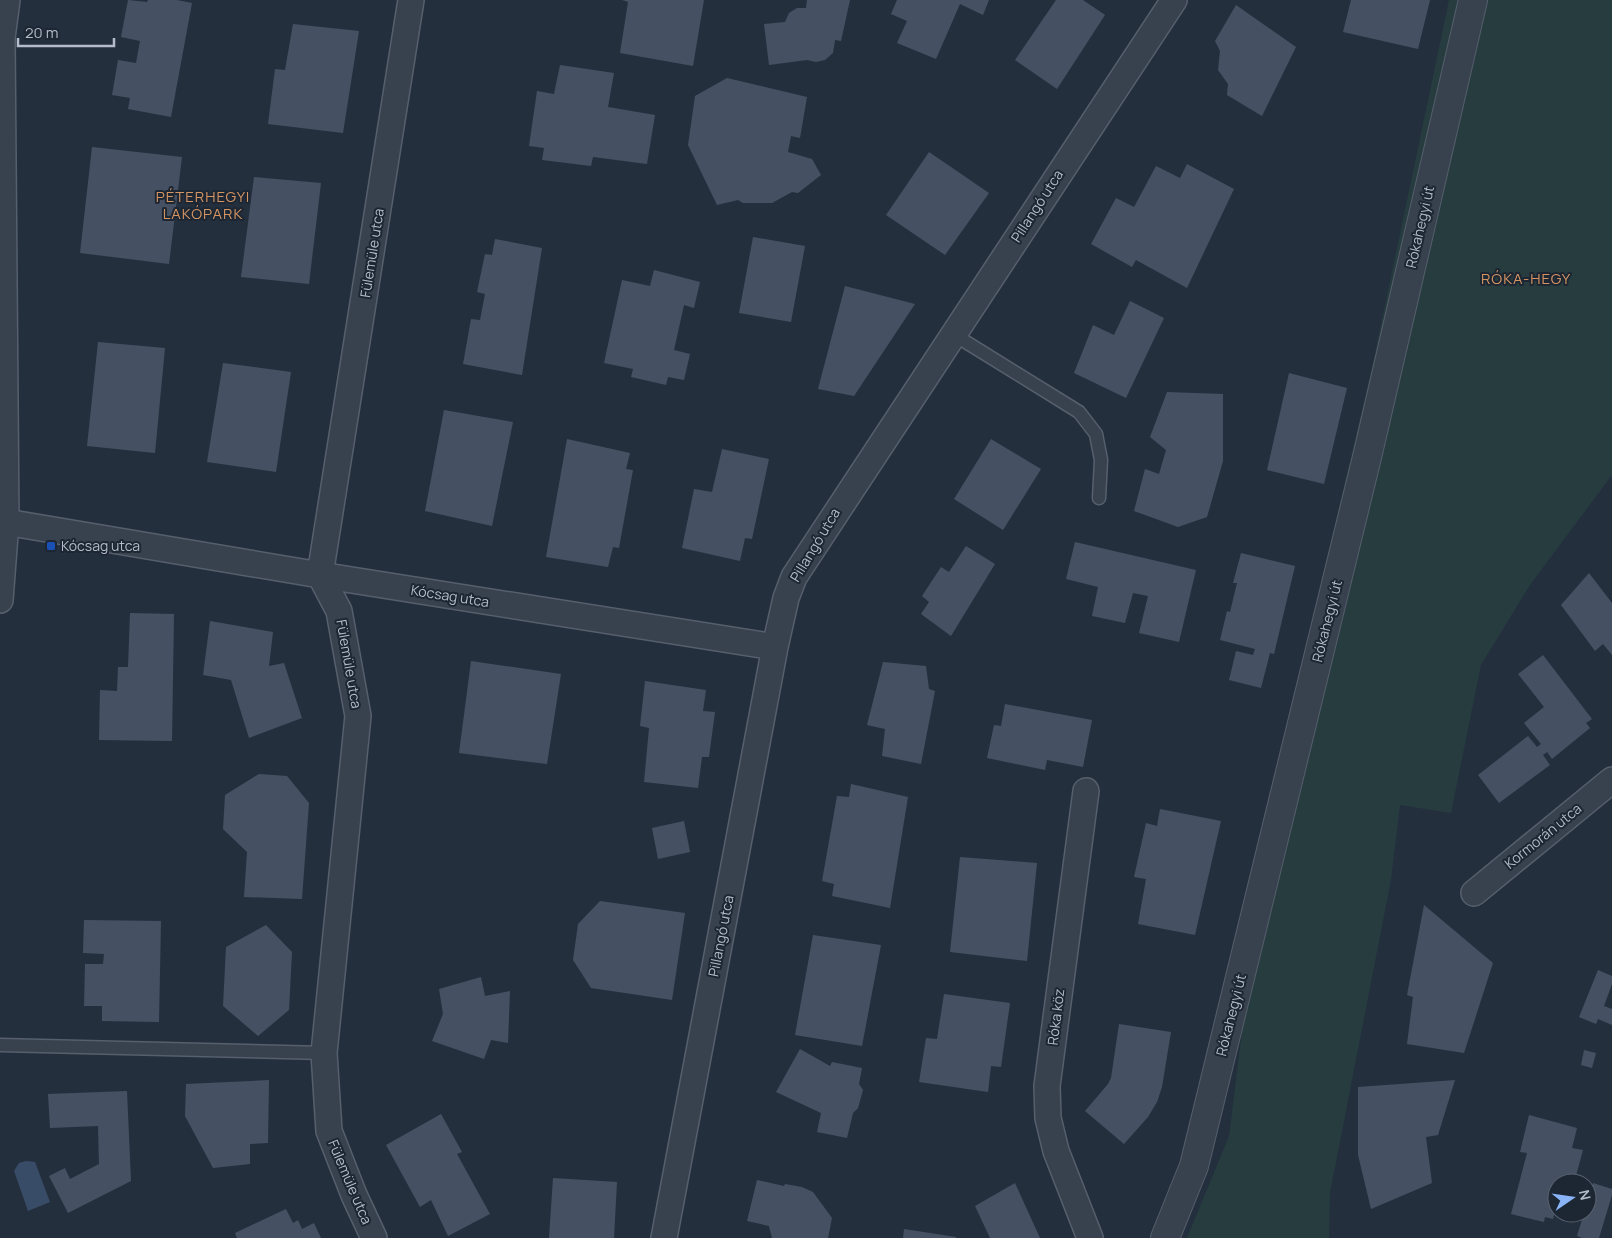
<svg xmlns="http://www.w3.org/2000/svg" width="1612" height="1238" viewBox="0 0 1612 1238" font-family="Manrope,sans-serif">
<rect width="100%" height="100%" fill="#242f3e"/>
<!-- green -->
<path fill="#263c3f" d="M 1449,0 L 1612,0 L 1612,475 L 1530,585 L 1481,665 L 1451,813 L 1400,805 L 1391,880 L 1330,1193 L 1329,1238 L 1187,1238 L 1229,1136 L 1272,790 L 1371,372 Z"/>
<!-- water -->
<path fill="#394c67" d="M 26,1161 L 35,1162 L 50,1202 L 28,1211 L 14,1171 L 19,1163 Z"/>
<!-- building -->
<path fill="#455162" d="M 128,0 L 147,2 L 148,0 L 177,0 L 192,3 L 171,117 L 128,109 L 130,98 L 112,95 L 118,60 L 136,63 L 140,41 L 121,37 Z
M 622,0 L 704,0 L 693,66 L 620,53 L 628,2 Z
M 807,0 L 850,0 L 841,41 L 835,40 L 833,53 L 825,60 L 816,62 L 807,60 L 769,65 L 764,24 L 785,22 L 789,13 L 797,8 L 806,8 Z
M 897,0 L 989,0 L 983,15 L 960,4 L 936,59 L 897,43 L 907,21 L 891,14 Z
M 1056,0 L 1083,0 L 1105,15 L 1057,89 L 1015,60 Z
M 1351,0 L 1430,0 L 1418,49 L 1343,32 Z
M 1236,5 L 1296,47 L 1262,116 L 1227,95 L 1228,84 L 1218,70 L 1220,51 L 1215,41 Z
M 293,24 L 359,31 L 343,133 L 268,124 L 275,69 L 285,70 Z
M 560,65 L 614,73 L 608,107 L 655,115 L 647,164 L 593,157 L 591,166 L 542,160 L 544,148 L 529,146 L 537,91 L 554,94 Z
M 727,78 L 807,97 L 800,138 L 791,136 L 788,152 L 812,159 L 821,175 L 798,193 L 792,192 L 772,203 L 743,203 L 738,200 L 717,205 L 688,145 L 695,96 Z
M 92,147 L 182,157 L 169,264 L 80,253 Z
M 929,152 L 989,193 L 945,255 L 886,215 Z
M 1187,164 L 1234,189 L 1187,288 L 1136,260 L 1132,267 L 1091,244 L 1116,198 L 1134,207 L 1156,166 L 1180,178 Z
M 254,177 L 321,183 L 309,284 L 241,277 Z
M 753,237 L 805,246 L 791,322 L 739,313 Z
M 495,239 L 542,248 L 522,375 L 463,364 L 471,319 L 480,320 L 485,294 L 477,292 L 485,254 L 492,255 Z
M 654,270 L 700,282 L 694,308 L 684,305 L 674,350 L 690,354 L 684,380 L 668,377 L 666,385 L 631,377 L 633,369 L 604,363 L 622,280 L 650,286 Z
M 845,286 L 915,304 L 854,396 L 818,389 Z
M 1130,301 L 1164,318 L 1126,398 L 1074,373 L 1093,325 L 1114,335 Z
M 98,342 L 165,348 L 155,453 L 87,446 Z
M 223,363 L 291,372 L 276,472 L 207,462 Z
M 1289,373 L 1347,388 L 1324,484 L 1267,470 Z
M 1167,392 L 1223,394 L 1223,461 L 1207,517 L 1178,527 L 1134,511 L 1145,469 L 1159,474 L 1166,450 L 1150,437 Z
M 444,410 L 513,422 L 492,526 L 425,511 Z
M 567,439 L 630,453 L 626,469 L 633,470 L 619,548 L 613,547 L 608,567 L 546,557 Z
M 991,439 L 1041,469 L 1003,530 L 954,499 Z
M 722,449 L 769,459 L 752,539 L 745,538 L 740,561 L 682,548 L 694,489 L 712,492 Z
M 1075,542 L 1196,570 L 1179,642 L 1139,633 L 1148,596 L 1133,593 L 1125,623 L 1092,616 L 1098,587 L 1066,579 Z
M 966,546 L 995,564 L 951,636 L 921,614 L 929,602 L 922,596 L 941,567 L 949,572 Z
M 1241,553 L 1295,566 L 1274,654 L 1270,653 L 1261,688 L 1229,680 L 1236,651 L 1253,655 L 1255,649 L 1220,640 L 1227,611 L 1230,612 L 1237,583 L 1233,583 Z
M 1589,573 L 1612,603 L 1612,655 L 1603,644 L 1595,651 L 1561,605 Z
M 130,613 L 174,614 L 172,741 L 99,740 L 100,690 L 117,691 L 118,667 L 128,667 Z
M 210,621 L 273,632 L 269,666 L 284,663 L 302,718 L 249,738 L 231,680 L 203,675 Z
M 1543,655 L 1592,719 L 1586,723 L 1590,728 L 1552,759 L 1547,752 L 1543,755 L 1550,765 L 1499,803 L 1478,775 L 1528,736 L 1537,747 L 1541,744 L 1524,723 L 1544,707 L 1518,674 Z
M 471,661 L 561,674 L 547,764 L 459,753 Z
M 883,662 L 926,666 L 929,689 L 935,691 L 921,764 L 882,756 L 885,729 L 867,725 Z
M 645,681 L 706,690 L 703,711 L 715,712 L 709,757 L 702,757 L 698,788 L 644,782 L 649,728 L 640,726 Z
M 1005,704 L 1092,720 L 1083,767 L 1047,760 L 1045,770 L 987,758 L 994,725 L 1001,726 Z
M 259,774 L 287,776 L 309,803 L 302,899 L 244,897 L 247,852 L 223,829 L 225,795 Z
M 851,784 L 908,797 L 890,908 L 832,896 L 834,884 L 822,881 L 837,796 L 849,797 Z
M 1160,809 L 1221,821 L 1195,935 L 1138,924 L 1146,879 L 1134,877 L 1146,823 L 1157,826 Z
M 684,821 L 690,852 L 658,859 L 652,828 Z
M 960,857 L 1037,863 L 1027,961 L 950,952 Z
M 600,901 L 685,913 L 672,1000 L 591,988 L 573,960 L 578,924 Z
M 1424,905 L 1493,963 L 1464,1053 L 1407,1044 L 1413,997 L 1407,995 Z
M 84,920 L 161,921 L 159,1022 L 102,1021 L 102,1006 L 84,1006 L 85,964 L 103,964 L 104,954 L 83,953 Z
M 266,925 L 292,952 L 289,1010 L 258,1036 L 223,1006 L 226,947 Z
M 813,935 L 881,945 L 862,1046 L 795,1035 Z
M 1598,970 L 1612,976 L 1612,984 L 1604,1006 L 1612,1009 L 1612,1025 L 1598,1019 L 1596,1024 L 1579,1017 Z
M 481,977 L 485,996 L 510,991 L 508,1043 L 491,1040 L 484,1059 L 432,1041 L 443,1014 L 439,989 Z
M 944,994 L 1010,1003 L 1001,1067 L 991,1066 L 988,1092 L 919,1082 L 926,1038 L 937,1039 Z
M 1119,1024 L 1171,1032 L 1162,1087 L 1157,1102 L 1148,1117 L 1124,1144 L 1085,1111 L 1108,1084 L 1111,1078 Z
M 800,1049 L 830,1066 L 832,1062 L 862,1068 L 859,1084 L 863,1090 L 858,1108 L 853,1113 L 847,1138 L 817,1132 L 821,1113 L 776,1092 Z
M 1584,1050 L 1596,1053 L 1592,1068 L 1581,1065 Z
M 269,1080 L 268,1143 L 250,1144 L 250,1164 L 213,1168 L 185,1116 L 186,1084 Z
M 1455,1080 L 1438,1135 L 1426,1137 L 1432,1183 L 1371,1209 L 1358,1155 L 1358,1087 Z
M 127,1091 L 131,1181 L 68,1213 L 49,1176 L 65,1168 L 70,1179 L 99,1164 L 98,1126 L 50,1128 L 48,1094 Z
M 441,1114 L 462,1152 L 457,1154 L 490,1214 L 448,1236 L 431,1200 L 420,1207 L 386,1145 Z
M 1529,1115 L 1577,1128 L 1572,1148 L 1583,1150 L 1574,1183 L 1557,1183 L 1557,1204 L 1553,1219 L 1545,1217 L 1544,1222 L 1511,1214 L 1527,1153 L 1520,1152 Z
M 553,1178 L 617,1182 L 614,1238 L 549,1238 Z
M 757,1180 L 784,1186 L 785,1184 L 802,1187 L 813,1192 L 832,1218 L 828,1238 L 772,1238 L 769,1226 L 747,1221 Z
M 1015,1183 L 1040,1238 L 990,1238 L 975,1206 Z
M 1593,1183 L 1612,1189 L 1612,1195 L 1599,1238 L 1582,1238 L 1577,1236 L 1584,1213 L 1587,1213 L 1587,1203 Z
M 286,1209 L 293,1223 L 298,1220 L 302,1229 L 314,1223 L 321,1238 L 237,1238 L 235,1233 Z
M 904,1229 L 956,1237 L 956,1238 L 903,1238 Z"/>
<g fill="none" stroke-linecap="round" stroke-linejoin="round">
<!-- service casing -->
<g stroke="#565f6c" stroke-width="15">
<path id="service" d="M 953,334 L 1079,412 L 1096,434 L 1101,460 L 1099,498
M 0,1045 L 324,1053"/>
</g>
<!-- minor casing -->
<g stroke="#565f6c" stroke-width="28">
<path id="minor" d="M 0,521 L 320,575 L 775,647
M 0,600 L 6,522 L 2,38 L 7,0
M 1086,791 L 1047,1086 L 1048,1118 L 1056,1151 L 1090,1238
M 1474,893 L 1612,780
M 374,1238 L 354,1195 L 329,1131 L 324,1053 L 358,716 L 339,611 L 320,575 L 411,0
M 664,1238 L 775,647 L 786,598 L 794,577 L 1174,0"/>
</g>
<!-- tertiary casing -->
<g stroke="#565f6c" stroke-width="30">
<path id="tertiary" d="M 1165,1238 L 1194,1166 L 1368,453 L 1473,0"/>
</g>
<!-- service -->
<use href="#service" stroke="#38414e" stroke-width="12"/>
<!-- minor -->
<use href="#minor" stroke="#38414e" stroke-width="25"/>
<!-- tertiary -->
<use href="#tertiary" stroke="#38414e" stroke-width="28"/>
</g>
<!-- markers -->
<rect fill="#1a4fb4" stroke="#1d2633" stroke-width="2" x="46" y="541" width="10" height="10" rx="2.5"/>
<g text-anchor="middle" stroke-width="4" stroke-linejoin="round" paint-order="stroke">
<!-- street labels -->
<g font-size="14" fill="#b4bcc9" stroke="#1d2633">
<text transform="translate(1037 206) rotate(-57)" y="5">Pillangó utca</text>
<text transform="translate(1420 227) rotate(-77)" y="5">Rókahegyi út</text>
<text transform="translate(372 253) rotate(-81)" y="5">Fülemüle utca</text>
<text transform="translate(815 545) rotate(-59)" y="5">Pillangó utca</text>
<text transform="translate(450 596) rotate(9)" y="5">Kócsag utca</text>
<text transform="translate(1327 621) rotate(-76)" y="5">Rókahegyi út</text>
<text transform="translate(349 664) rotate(80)" y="5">Fülemüle utca</text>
<text transform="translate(1543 836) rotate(-39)" y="5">Kormorán utca</text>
<text transform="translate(721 936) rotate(-79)" y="5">Pillangó utca</text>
<text transform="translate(1231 1015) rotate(-76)" y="5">Rókahegyi út</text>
<text transform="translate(1056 1017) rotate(-83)" y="5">Róka köz</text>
<text transform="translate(350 1182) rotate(67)" y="5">Fülemüle utca</text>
</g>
<!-- poi labels -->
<g font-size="14" fill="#b4bcc9" stroke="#1d2633" text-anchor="start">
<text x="61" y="551">Kócsag utca</text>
</g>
<!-- neighbourhood labels -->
<g font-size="15" letter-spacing="1" fill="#d59563" stroke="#1d2633">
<text x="203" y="202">PÉTERHEGYI<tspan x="203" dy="17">LAKÓPARK</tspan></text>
<text x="1526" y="284">RÓKA-HEGY</text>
</g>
</g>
<!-- north arrow -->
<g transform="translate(1572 1198) rotate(77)"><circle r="24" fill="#1d2633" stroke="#59626f"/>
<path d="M0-4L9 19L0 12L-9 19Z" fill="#8ab4f8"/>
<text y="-8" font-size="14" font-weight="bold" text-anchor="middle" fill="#b4bcc9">N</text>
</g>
<!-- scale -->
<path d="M18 38v8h96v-8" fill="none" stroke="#b4bcc9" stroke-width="2.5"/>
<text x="25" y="38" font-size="15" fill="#b4bcc9" stroke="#1d2633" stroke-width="4" paint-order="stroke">20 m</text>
</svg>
